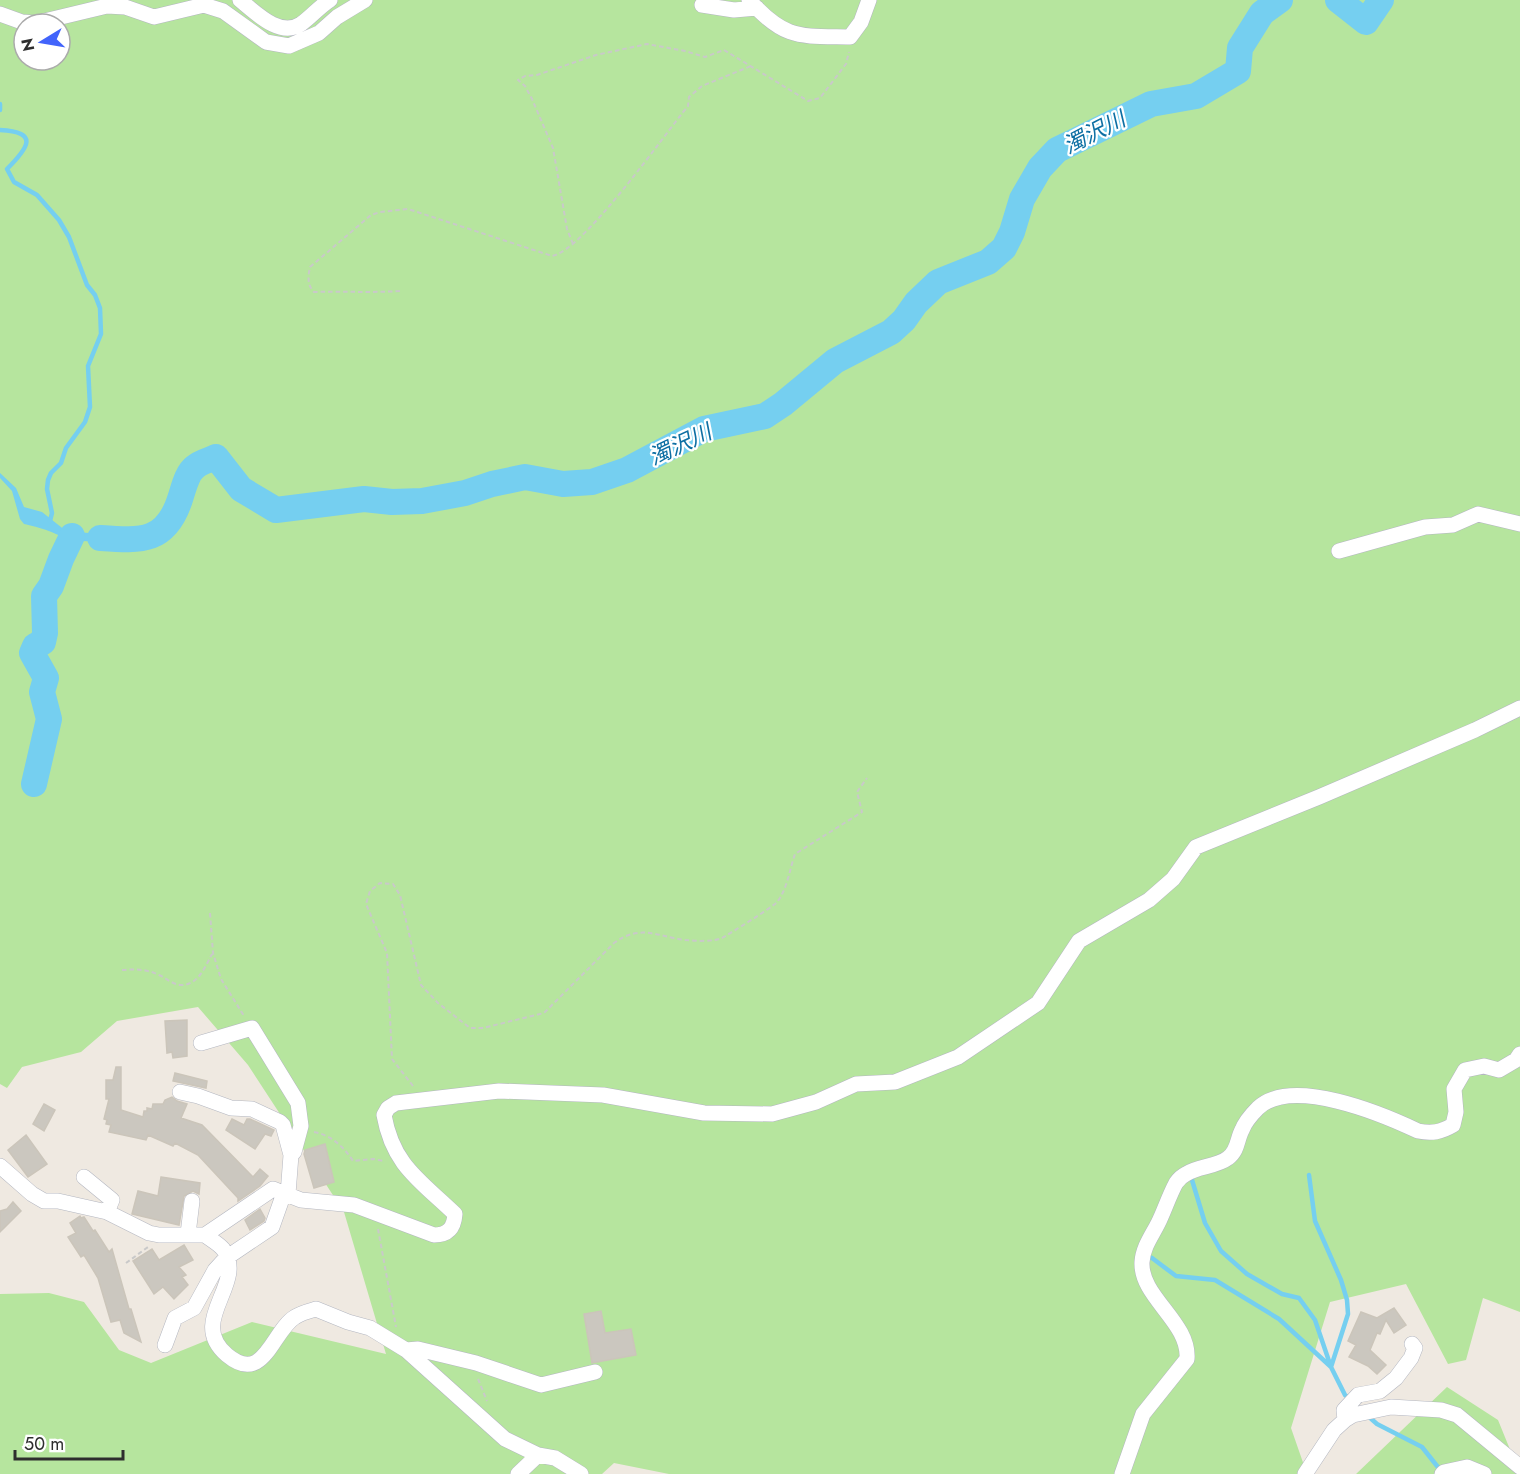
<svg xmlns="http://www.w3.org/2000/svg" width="1520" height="1474" viewBox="0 0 1520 1474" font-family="Jost,'Noto Sans JP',sans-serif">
<rect width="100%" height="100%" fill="#efe9e1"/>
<!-- green -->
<path fill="#b6e59e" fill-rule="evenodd" d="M 0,0 L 1520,0 L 1520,1312 L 1483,1298 L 1466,1360 L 1448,1364 L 1406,1284 L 1330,1302 L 1291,1428 L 1307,1474 L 669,1474 L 614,1463 L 602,1474 L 0,1474 L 0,1294 L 49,1293 L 84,1302 L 119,1350 L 151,1363 L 252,1322 L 386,1354 L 344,1212 L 248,1065 L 198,1007 L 117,1021 L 81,1052 L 22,1067 L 7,1088 L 0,1084 ZM 24,24 L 60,24 L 60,60 L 24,60 Z
M 1447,1387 L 1498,1420 L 1520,1474 L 1356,1474 Z"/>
<!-- water -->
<path fill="#75cff0" d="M 0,473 L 16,488 L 24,507 L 42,512 L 66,531 L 134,537 L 133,542 L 76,541 L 70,544 C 62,533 37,527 24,524 L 20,519 L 12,491 L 0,478 Z"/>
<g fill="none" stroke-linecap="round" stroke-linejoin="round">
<!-- stream -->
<path stroke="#75cff0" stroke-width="4.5" d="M 0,104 L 0,110
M 0,130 C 40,132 28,148 7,169 L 14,182 L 37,195 L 59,220 L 69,237 L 87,285 L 95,295 L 100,308 L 101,334 L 88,366 L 90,407 L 85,422 L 66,448 L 61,463 L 51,473 L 48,480 L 47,489 L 52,513 L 50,521
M 1192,1180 L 1205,1223 L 1221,1251 L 1247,1274 L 1282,1294 L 1299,1298 L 1315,1320 L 1331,1367 L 1345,1395 L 1351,1400
M 1152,1258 L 1176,1276 L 1215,1280 L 1279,1319 L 1331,1367 L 1348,1314 L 1347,1300 L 1341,1280 L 1315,1221 L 1309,1175
M 1368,1416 L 1377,1424 L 1422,1447 L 1441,1471"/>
<!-- river -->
<path stroke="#75cff0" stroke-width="26" d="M 1338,0 L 1366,22 L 1381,0
M 100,538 C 142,541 167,543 181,496 C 184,487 187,473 195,467 C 200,462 210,460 216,457 L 241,489 L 276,510 L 364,499 L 392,502 L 422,501 L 465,493 L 492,484 L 525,477 L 563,484 L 592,482 L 627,470 L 704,429 L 765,416 L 783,404 L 835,361 L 891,332 L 904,320 L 916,303 L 938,282 L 988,262 L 1004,248 L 1012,232 L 1022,199 L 1040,168 L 1057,150 L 1151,104 L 1196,96 L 1238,71 L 1240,48 L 1262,13 L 1280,0
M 34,784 L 49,719 L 42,692 L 46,678 L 32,653 L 35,646 L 43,642 L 45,633 L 44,596 L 51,586 L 61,559 L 72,536"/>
</g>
<!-- building -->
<path fill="#cbc7bf" stroke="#cbc5ba" stroke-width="1.5" d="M 187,1020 L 187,1056 L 173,1058 L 172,1052 L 167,1053 L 165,1021 Z
M 116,1067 L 121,1067 L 121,1110 L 143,1117 L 144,1111 L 147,1111 L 147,1108 L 152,1109 L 153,1104 L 163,1104 L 165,1100 L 172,1097 L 177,1101 L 187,1104 L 181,1118 L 202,1125 L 253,1177 L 260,1169 L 268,1176 L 260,1186 L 238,1201 L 238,1198 L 198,1155 L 175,1143 L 173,1146 L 148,1135 L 146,1140 L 109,1132 L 111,1125 L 106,1124 L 107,1120 L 104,1119 L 109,1099 L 106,1099 L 106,1080 L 113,1080 Z
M 175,1073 L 207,1081 L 206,1088 L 173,1081 Z
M 44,1104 L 55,1110 L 44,1131 L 33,1124 Z
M 232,1119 L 244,1125 L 247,1119 L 250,1119 L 274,1130 L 271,1136 L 265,1134 L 255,1149 L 226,1130 Z
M 26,1135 L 47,1164 L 28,1177 L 8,1150 Z
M 325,1144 L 334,1182 L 314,1188 L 304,1154 L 305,1150 Z
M 161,1177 L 200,1183 L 199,1194 L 193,1191 L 184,1196 L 179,1225 L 132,1214 L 138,1191 L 158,1196 Z
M 13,1202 L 21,1211 L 0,1232 L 0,1211 L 7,1209 Z
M 260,1209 L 265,1218 L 264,1221 L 250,1230 L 245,1220 Z
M 80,1216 L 81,1218 L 84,1217 L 93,1231 L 95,1230 L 109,1252 L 112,1249 L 129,1309 L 131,1309 L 141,1342 L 124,1333 L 120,1320 L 111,1322 L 98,1278 L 84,1255 L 81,1257 L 68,1237 L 76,1233 L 70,1223 Z
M 184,1245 L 193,1260 L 179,1267 L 186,1275 L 182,1277 L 188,1285 L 174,1299 L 163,1287 L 154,1294 L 133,1261 L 152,1249 L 159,1260 Z
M 1394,1308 L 1406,1325 L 1394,1333 L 1386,1320 L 1380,1334 L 1377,1333 L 1370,1350 L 1386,1365 L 1377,1374 L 1368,1366 L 1349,1357 L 1356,1345 L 1348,1341 L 1361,1312 L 1377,1318 Z
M 601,1311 L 605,1333 L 631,1329 L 636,1355 L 592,1363 L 584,1314 Z"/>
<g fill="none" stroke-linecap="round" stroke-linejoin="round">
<!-- minor casing -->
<g stroke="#b4b7c1" stroke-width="16">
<path id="minor" d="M 240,0 C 256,13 280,38 301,24 C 311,17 319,7 330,0
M 749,0 C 785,40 799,36 850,37 L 861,22 L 869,0
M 702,5 L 734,10 L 757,8
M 0,14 L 22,22 L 36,23 L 107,6 L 125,7 L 154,17 L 204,5 L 223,11 L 266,42 L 289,46 L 319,33 L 337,17 L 365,0
M 1339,551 L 1425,527 L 1453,525 L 1478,514 L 1520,524
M 201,1043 L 252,1028 L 298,1103 L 301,1126 L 294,1152 L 291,1155
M 180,1092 L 198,1096 L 231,1108 L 252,1109 L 280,1122 L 283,1125 L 291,1155 L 288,1194
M 0,1166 L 32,1194 L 44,1201 L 58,1201 L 107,1212 L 149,1233 L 159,1235 L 205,1235 L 273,1189 L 301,1200 L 354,1205 L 434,1235 C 448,1235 454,1228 455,1214 C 421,1181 393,1166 384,1115 L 388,1108 L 396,1103 L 499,1091 L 603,1095 L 704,1113 L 772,1114 L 816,1102 L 856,1084 L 895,1082 L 958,1057 L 1038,1003 L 1079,941 L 1149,900 L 1173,879 L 1196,847 L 1319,797 L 1475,730 L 1520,708
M 84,1177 L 112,1200 L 107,1212
M 188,1234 L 192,1201
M 205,1235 C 210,1239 219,1244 223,1249 C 248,1284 186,1320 227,1355 C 264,1386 272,1331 295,1317 C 301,1313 309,1311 316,1309 L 348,1322 L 370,1328 L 406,1350 L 505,1439 L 538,1455 L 555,1458 L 581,1474
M 165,1345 L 175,1318 L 194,1308 L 215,1270 L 226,1258 L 272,1227 L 284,1193
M 406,1350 L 418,1349 L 476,1363 L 541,1385 L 595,1372
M 1345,1420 L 1344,1410 L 1358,1395 L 1380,1391 L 1396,1378 L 1411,1358 L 1415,1348 L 1412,1344
M 518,1474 L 538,1455
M 1122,1474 L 1143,1414 L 1187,1359 C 1190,1322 1140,1297 1142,1262 C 1143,1245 1155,1232 1161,1217 C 1166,1206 1170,1194 1176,1183 C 1178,1180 1182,1176 1186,1174 C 1198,1166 1216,1167 1228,1158 C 1238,1151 1237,1139 1242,1130 C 1245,1122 1252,1114 1258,1108 C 1292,1076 1382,1114 1418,1131 C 1432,1134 1441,1132 1453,1125 L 1456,1112 L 1454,1089 L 1465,1070 L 1484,1066 L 1499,1070 L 1516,1060 L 1520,1054
M 1305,1474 L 1334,1430 L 1345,1420 L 1353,1415 L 1391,1407 L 1441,1410 L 1457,1415 L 1520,1467
M 1442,1474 L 1444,1472 L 1467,1467 L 1484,1474"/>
</g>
<!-- path -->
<path stroke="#c9c9c9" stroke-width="2" stroke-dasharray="4.5 3" stroke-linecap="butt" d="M 573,244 L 567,229 L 553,148 L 532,99 L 525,86 L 518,80 L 525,76 L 537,75 L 596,55 L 647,44 L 685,51 L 705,57 L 724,50 L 808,101 L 820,98 L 846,64 L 849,52
M 400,291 C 371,293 343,291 314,292 C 307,285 308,276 310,267 L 371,215 L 380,212 L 408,209 L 552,256 C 583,251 664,135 688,106 L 689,97 L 702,86 L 751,66
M 210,913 L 213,953 L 221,979 L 244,1016
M 122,970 C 135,969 147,969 159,975 C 166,978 172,984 180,985 C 198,986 205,967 212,954
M 413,1086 L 392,1059 L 387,953 L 366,904 L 370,891 L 380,883 L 393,884 L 400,895 L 421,985 L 438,1003 L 470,1028 L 483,1028 L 544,1013 L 614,943 C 640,924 656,936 685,940 C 696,941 712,942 722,938 C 729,934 773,907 777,902 C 787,890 790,868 795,854 L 862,812 L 857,792 L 867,778
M 314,1132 C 331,1135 344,1147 353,1161 L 373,1159 L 384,1161
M 378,1229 L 396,1327
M 126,1263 L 148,1247
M 478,1379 L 487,1401"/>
<!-- minor -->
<use href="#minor" stroke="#fff" stroke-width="15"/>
</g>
<g text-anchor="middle" stroke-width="4.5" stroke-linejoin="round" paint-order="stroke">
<!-- water labels -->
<g font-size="22" font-style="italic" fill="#0d6fa3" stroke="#fff">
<text transform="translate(1094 132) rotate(-27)" y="8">濁沢川</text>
<text transform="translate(680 444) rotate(-25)" y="8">濁沢川</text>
</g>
</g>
<!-- north arrow -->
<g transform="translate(42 42) rotate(259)"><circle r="28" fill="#ffffff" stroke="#ababab" stroke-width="1.5"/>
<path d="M0-4.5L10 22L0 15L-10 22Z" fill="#4264fb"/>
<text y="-9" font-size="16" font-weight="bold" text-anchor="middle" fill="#2e2e2e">N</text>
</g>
<!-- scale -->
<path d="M15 1450v9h108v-9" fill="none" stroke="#2e2e2e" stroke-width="3"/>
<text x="24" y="1450" font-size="18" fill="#2e2e2e" stroke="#ffffff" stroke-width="4.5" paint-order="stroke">50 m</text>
</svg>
